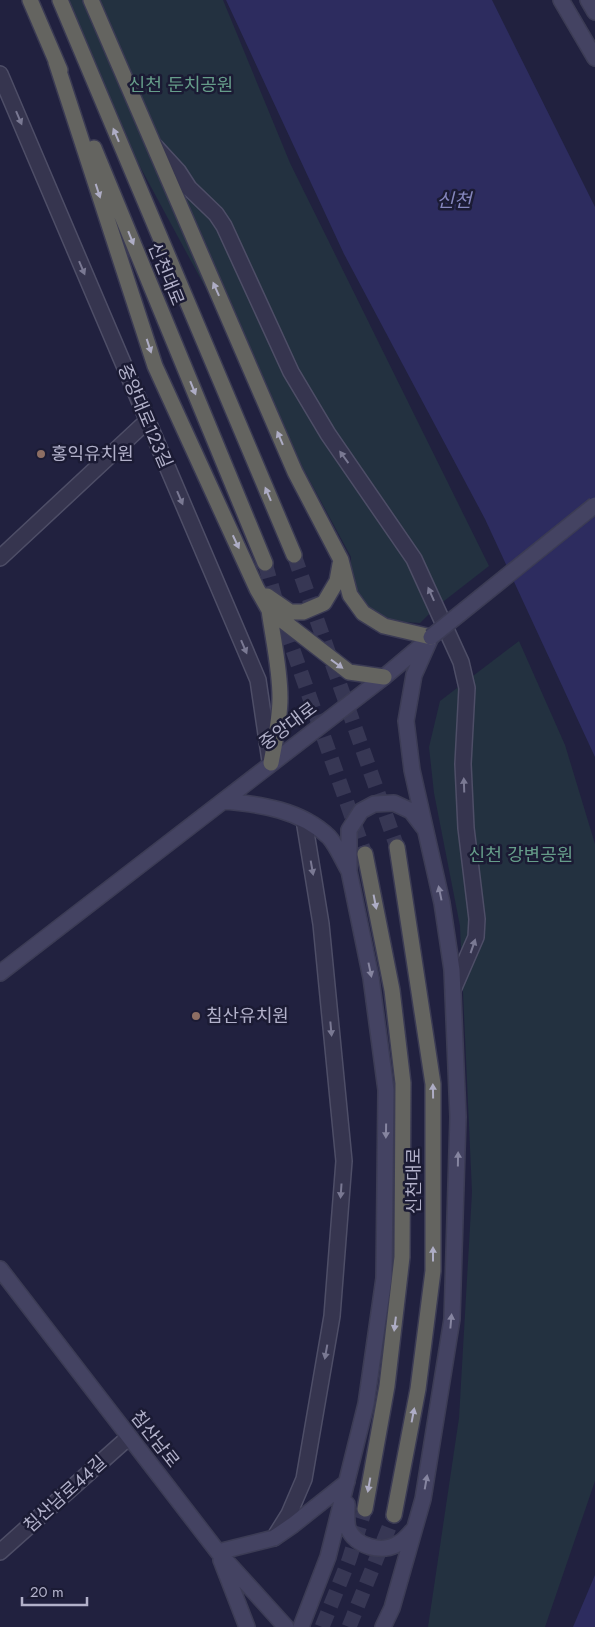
<svg xmlns="http://www.w3.org/2000/svg" width="595" height="1627" viewBox="0 0 595 1627" font-family="Jost,'Noto Sans KR',sans-serif">
<rect width="100%" height="100%" fill="#21213f"/>
<!-- green -->
<path fill="#233140" d="M 68,0 L 223,0 L 290,163 L 489,566 L 435,608 L 420,623 L 374,620 L 350,595 L 351,557 L 131,150 Z
M 519,641 L 565,745 L 595,844 L 595,1481 L 545,1627 L 428,1627 L 459,1418 L 472,1192 L 460,926 L 434,793 L 429,747 L 440,701 Z"/>
<!-- water -->
<path fill="#2d2c5f" d="M 226,0 L 492,0 L 595,207 L 595,757 L 485,519 L 344,254 Z
M 595,1575 L 595,1627 L 573,1627 Z"/>
<g fill="none" stroke-linecap="round" stroke-linejoin="round">
<!-- trunk-tunnel -->
<path stroke="#373754" stroke-width="15" stroke-dasharray="15 8" stroke-linecap="butt" d="M 294,555 L 397,847
M 265,563 L 276,602 L 365,854
M 322,1627 L 349,1560 L 365,1509
M 349,1627 L 394,1515"/>
<!-- minor casing -->
<g stroke="#4e4e67" stroke-width="18">
<path id="minor" d="M 0,74 L 258,680 L 270,761
M 155,146 L 178,171 L 189,188 L 216,214 L 224,226 L 291,372 L 328,434 L 414,559 L 461,662 L 467,688 L 463,764 L 466,828 L 477,919 L 476,937 L 453,990
M 0,558 L 147,421
M 274,1538 L 289,1514 L 304,1479 L 332,1316 L 344,1161 L 321,924 L 304,820
M 0,1552 L 129,1437"/>
</g>
<!-- secondary casing -->
<g stroke="#3c3c55" stroke-width="18">
<path id="secondary" d="M 561,0 L 595,58
M 588,0 L 595,12
M 223,801 C 260,804 301,810 329,837 C 337,846 343,861 349,871
M 0,973 L 384,677 L 428,640
M 0,1269 L 218,1552 L 286,1627
M 347,1504 C 347,1511 346,1521 348,1528 C 355,1547 383,1554 399,1543 C 405,1540 409,1534 414,1529
M 218,1552 L 274,1538 L 293,1525 L 347,1482
M 221,1560 L 247,1627
M 301,1627 L 328,1557 L 366,1404 L 384,1278 L 386,1090 L 371,978 L 349,871 L 349,830 L 361,811 L 374,804 L 394,803 L 411,811 L 424,828
M 383,1627 L 392,1608 L 423,1499 L 452,1319 L 458,1117 L 452,970 L 442,903 L 412,770 L 406,721 L 414,675 L 431,637"/>
</g>
<!-- trunk casing -->
<g stroke="#3b3b54" stroke-width="18">
<path id="trunk" d="M 30,0 L 60,70
M 60,0 L 294,555
M 91,0 L 295,472 L 341,560 L 350,595 L 363,613 L 384,626 L 431,637
M 56,62 L 155,366 L 257,589 L 269,610 L 349,672 L 384,677
M 94,148 L 265,563
M 267,596 L 290,612 L 303,612 L 324,603 L 337,581 L 340,564
M 269,610 C 273,639 280,668 280,698 C 280,720 275,741 271,763
M 365,1509 L 387,1386 L 402,1257 L 403,1083 L 392,990 L 365,854
M 394,1515 L 418,1389 L 433,1271 L 433,1084 L 397,847"/>
</g>
<!-- minor -->
<use href="#minor" stroke="#36354f" stroke-width="15"/>
<!-- secondary -->
<use href="#secondary" stroke="#444362" stroke-width="15"/>
<!-- trunk -->
<use href="#trunk" stroke="#646460" stroke-width="15"/>
<!-- secondary-bridge casing -->
<g stroke="#3c3c55" stroke-width="18" stroke-linecap="butt">
<path id="secondary-bridge" d="M 431,637 L 595,505"/>
</g>
<!-- secondary-bridge -->
<use href="#secondary-bridge" stroke="#444362" stroke-width="15"/>
</g>
<!-- one-way arrows -->
<defs><path id="oneway-solid" d="M-6-.8H1V-3.2L6.5 0L1 3.2V.8H-6Z" transform="scale(1.25)"/></defs>
<g fill="#7a7993">
<use href="#oneway-solid" transform="translate(19 118) rotate(67)"/>
<use href="#oneway-solid" transform="translate(82 268) rotate(67)"/>
<use href="#oneway-solid" transform="translate(344 457) rotate(-126)"/>
<use href="#oneway-solid" transform="translate(180 498) rotate(67)"/>
<use href="#oneway-solid" transform="translate(431 594) rotate(-114)"/>
<use href="#oneway-solid" transform="translate(244 647) rotate(67)"/>
<use href="#oneway-solid" transform="translate(464 785) rotate(-92)"/>
<use href="#oneway-solid" transform="translate(312 868) rotate(80)"/>
<use href="#oneway-solid" transform="translate(473 946) rotate(-71)"/>
<use href="#oneway-solid" transform="translate(331 1029) rotate(85)"/>
<use href="#oneway-solid" transform="translate(341 1191) rotate(94)"/>
<use href="#oneway-solid" transform="translate(326 1352) rotate(100)"/>
</g>
<g fill="#aeadc5">
<use href="#oneway-solid" transform="translate(116 135) rotate(-113)"/>
<use href="#oneway-solid" transform="translate(98 191) rotate(72)"/>
<use href="#oneway-solid" transform="translate(131 238) rotate(68)"/>
<use href="#oneway-solid" transform="translate(216 289) rotate(-114)"/>
<use href="#oneway-solid" transform="translate(149 346) rotate(72)"/>
<use href="#oneway-solid" transform="translate(193 388) rotate(68)"/>
<use href="#oneway-solid" transform="translate(280 438) rotate(-113)"/>
<use href="#oneway-solid" transform="translate(268 494) rotate(-113)"/>
<use href="#oneway-solid" transform="translate(236 542) rotate(65)"/>
<use href="#oneway-solid" transform="translate(337 664) rotate(36)"/>
<use href="#oneway-solid" transform="translate(375 902) rotate(79)"/>
<use href="#oneway-solid" transform="translate(433 1091) rotate(-91)"/>
<use href="#oneway-solid" transform="translate(433 1254) rotate(-90)"/>
<use href="#oneway-solid" transform="translate(395 1324) rotate(97)"/>
<use href="#oneway-solid" transform="translate(413 1415) rotate(-79)"/>
<use href="#oneway-solid" transform="translate(369 1485) rotate(100)"/>
</g>
<g fill="#8685a0">
<use href="#oneway-solid" transform="translate(440 893) rotate(-102)"/>
<use href="#oneway-solid" transform="translate(370 970) rotate(78)"/>
<use href="#oneway-solid" transform="translate(386 1131) rotate(91)"/>
<use href="#oneway-solid" transform="translate(458 1159) rotate(-89)"/>
<use href="#oneway-solid" transform="translate(451 1321) rotate(-85)"/>
<use href="#oneway-solid" transform="translate(426 1482) rotate(-80)"/>
</g>
<!-- markers -->
<g fill="#8d6e63" stroke="#1b1b34" stroke-width="2">
<circle cx="41" cy="454" r="5"/>
<circle cx="196" cy="1016" r="5"/>
</g>
<g text-anchor="middle" stroke-width="5" stroke-linejoin="round" paint-order="stroke">
<!-- park labels -->
<g font-size="18" fill="#669d8a" stroke="#1b1b34">
<text x="181" y="91">신천 둔치공원</text>
<text x="521" y="861">신천 강변공원</text>
</g>
<!-- street labels -->
<g font-size="18" fill="#b2b1ca" stroke="#1b1b34">
<text transform="translate(166 274) rotate(68)" y="6">신천대로</text>
<text transform="translate(145 416) rotate(67)" y="6">중앙대로123길</text>
<text transform="translate(288 726) rotate(-37)" y="6">중앙대로</text>
<text transform="translate(414 1181) rotate(-90)" y="6">신천대로</text>
<text transform="translate(155 1439) rotate(52)" y="6">침산남로</text>
<text transform="translate(65 1494) rotate(-42)" y="6">침산남로44길</text>
</g>
<!-- poi labels -->
<g font-size="18" fill="#b2b1ca" stroke="#1b1b34" text-anchor="start">
<text x="51" y="460">홍익유치원</text>
<text x="206" y="1022">침산유치원</text>
</g>
<!-- water labels -->
<g font-size="19" font-style="italic" fill="#8586bd" stroke="#1b1b34">
<text x="454" y="207">신천</text>
</g>
</g>
<!-- scale -->
<path d="M22 1597v8h65v-8" fill="none" stroke="#b2b1ca" stroke-width="2.5"/>
<text x="30" y="1597" font-size="15" fill="#b2b1ca" stroke="#1b1b34" stroke-width="4" paint-order="stroke">20 m</text>
</svg>
